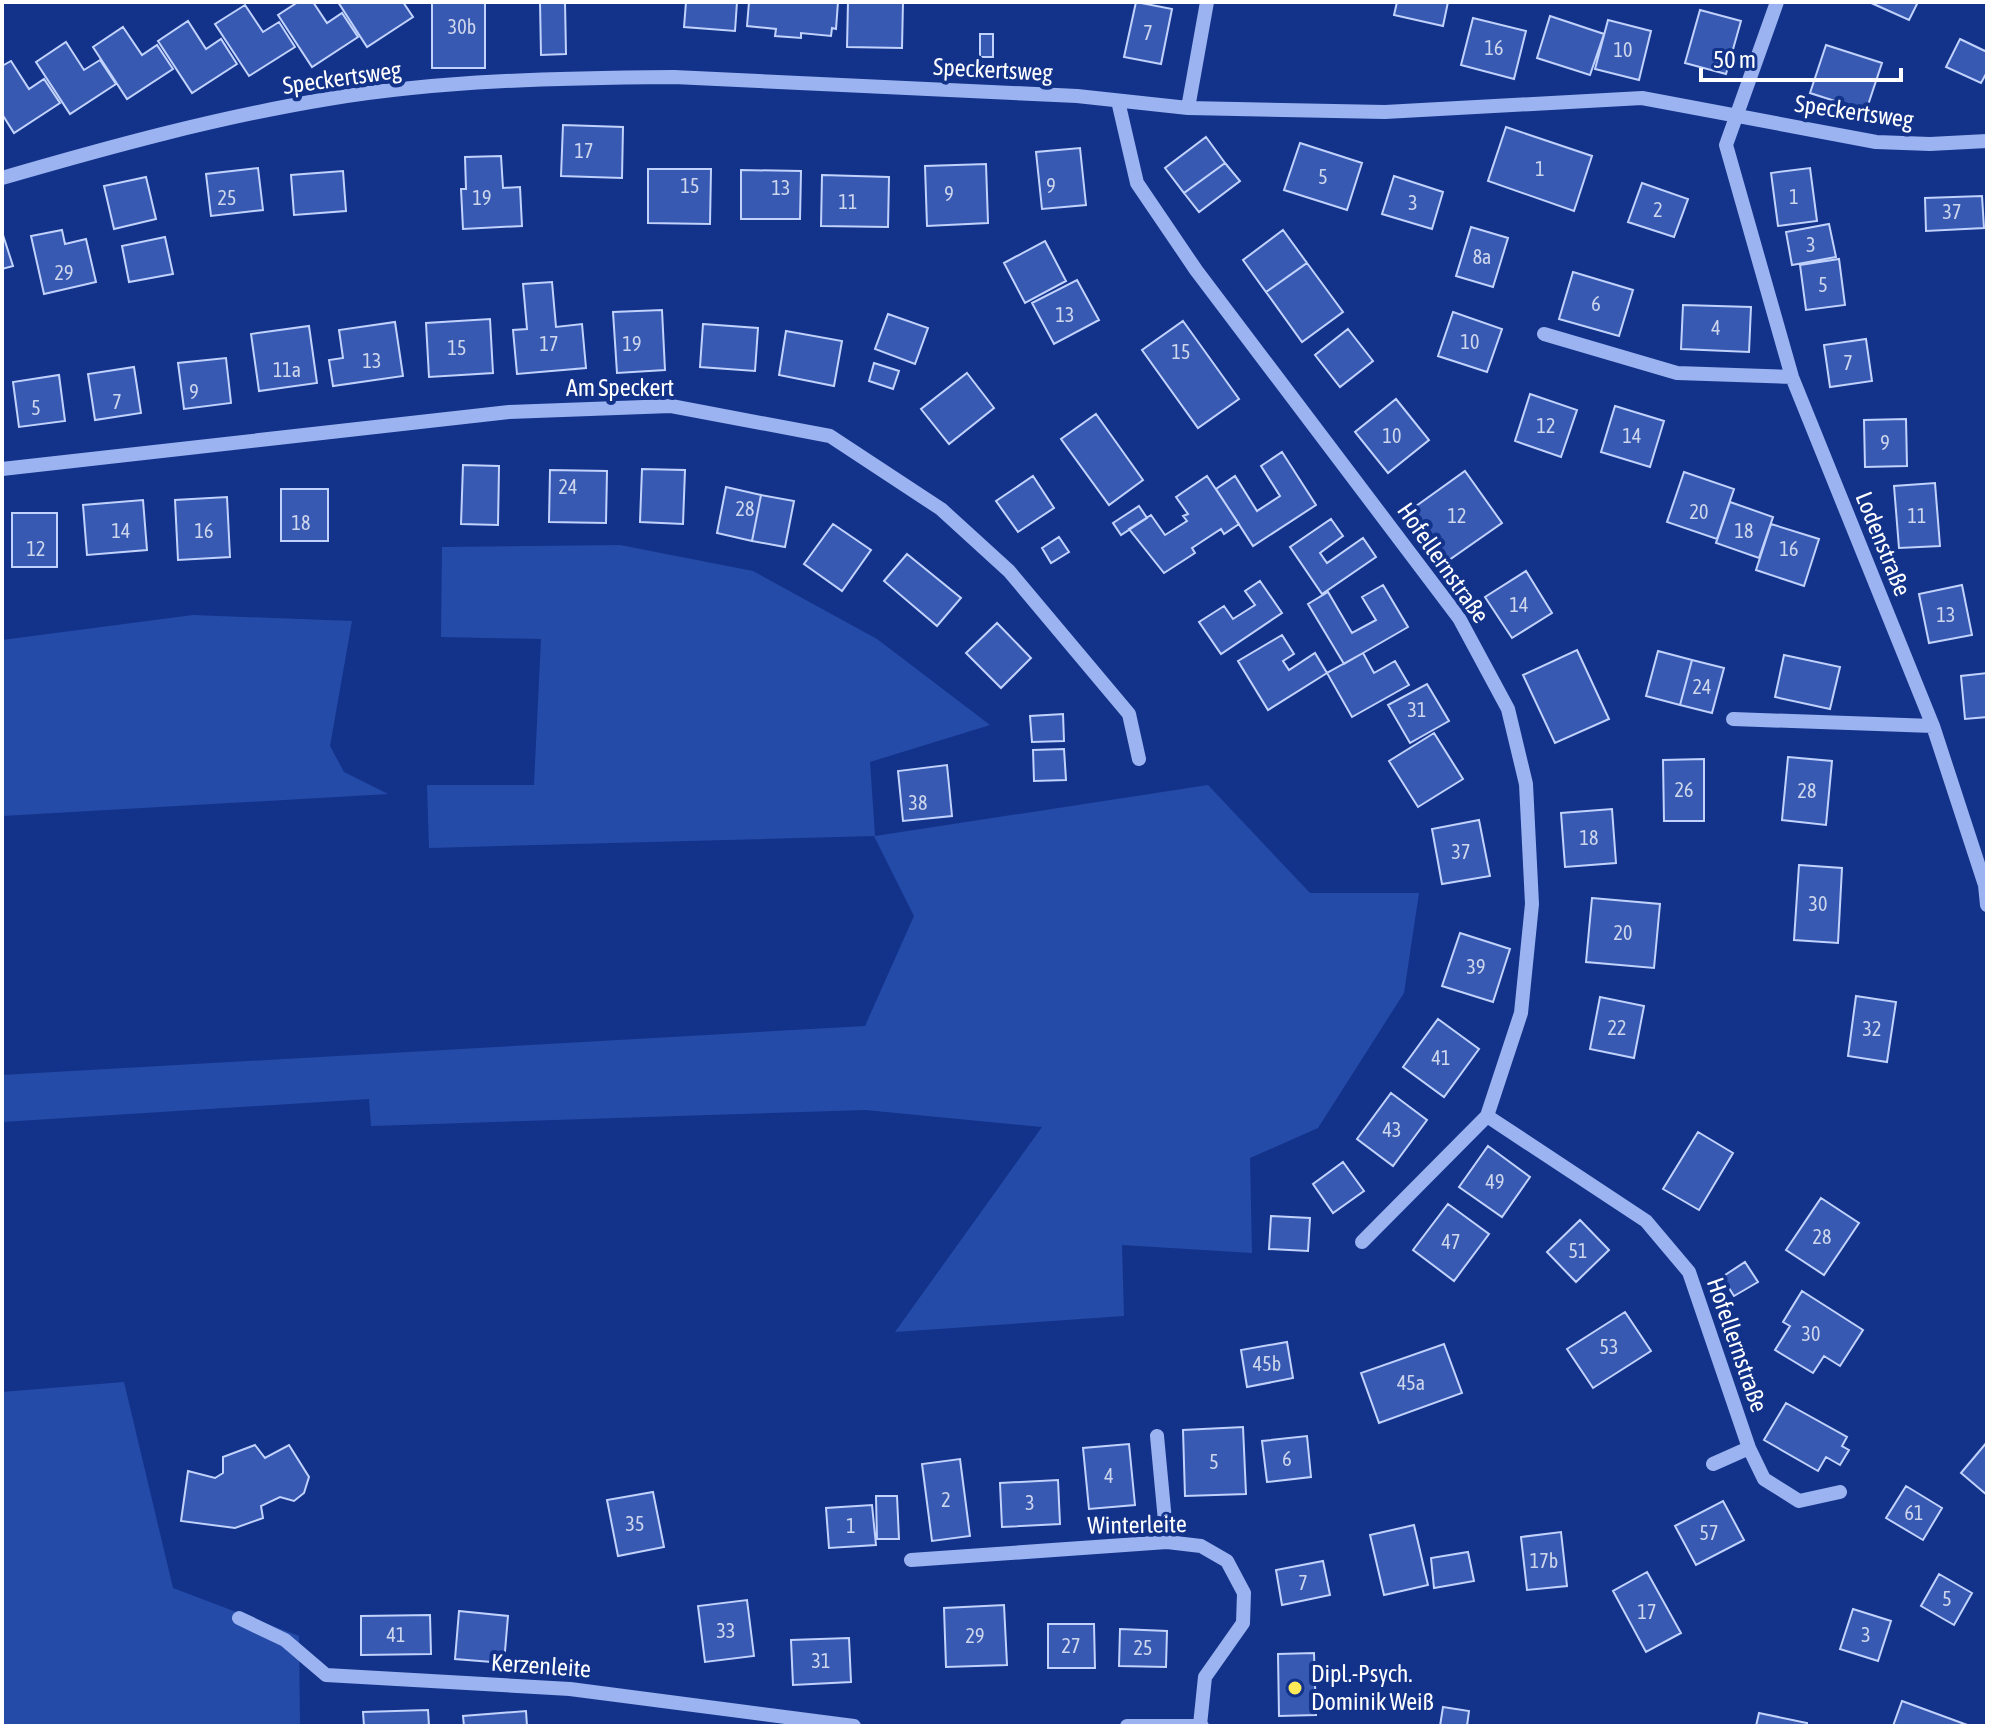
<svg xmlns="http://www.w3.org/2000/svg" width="1989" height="1728" viewBox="0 0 1989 1728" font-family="'Asap Condensed',sans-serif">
<rect width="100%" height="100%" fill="#13338a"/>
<!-- green -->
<path fill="#254ba9" d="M 620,545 L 753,571 L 877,639 L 990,725 L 870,762 L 875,836 L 1208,785 L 1310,893 L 1419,893 L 1404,993 L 1318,1128 L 1250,1158 L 1252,1253 L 1122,1245 L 1124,1316 L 895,1332 L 1042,1127 L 865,1110 L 371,1126 L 369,1099 L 2,1122 L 2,1075 L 865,1026 L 914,916 L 874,836 L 429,848 L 427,785 L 534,785 L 541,639 L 441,637 L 442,547 Z
M 193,615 L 352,621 L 330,746 L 344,772 L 388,794 L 2,816 L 2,640 Z
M 124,1382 L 173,1588 L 299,1636 L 300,1726 L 2,1726 L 2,1392 Z"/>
<!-- building -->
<path fill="#3759b2" stroke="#c1d2fc" stroke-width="2" d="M 298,2 L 313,2 L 327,23 L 342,13 L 358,37 L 312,67 L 278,15 Z
M 338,2 L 403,2 L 413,17 L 367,47 Z
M 432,2 L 485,2 L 485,68 L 432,68 Z
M 540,2 L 565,2 L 566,54 L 541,55 Z
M 686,2 L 737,2 L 735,31 L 684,27 Z
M 749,2 L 838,2 L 836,29 L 832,28 L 831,36 L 801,33 L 801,38 L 775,36 L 776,29 L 747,26 Z
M 848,2 L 903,2 L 902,48 L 847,47 Z
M 1136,2 L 1172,9 L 1161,64 L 1124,57 Z
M 1397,2 L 1448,2 L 1443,26 L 1394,15 Z
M 1869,2 L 1918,2 L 1909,20 Z
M 245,5 L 263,32 L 279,22 L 295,47 L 249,76 L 215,24 Z
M 1700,10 L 1741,21 L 1726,74 L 1685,63 Z
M 1550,16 L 1604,34 L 1590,75 L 1537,58 Z
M 1473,18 L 1526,31 L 1514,79 L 1461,65 Z
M 1608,20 L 1651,31 L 1639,80 L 1595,69 Z
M 188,21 L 206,49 L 221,39 L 237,64 L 192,93 L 158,41 Z
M 123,27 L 142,55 L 157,45 L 173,69 L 127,99 L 93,47 Z
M 980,34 L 993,34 L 993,57 L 980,57 Z
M 1960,39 L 1987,52 L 1987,72 L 1981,83 L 1946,67 Z
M 66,42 L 84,70 L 100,60 L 116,84 L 70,114 L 36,62 Z
M 1826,45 L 1882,63 L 1866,111 L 1810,93 Z
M 11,61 L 29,89 L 44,79 L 60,103 L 14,133 L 2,114 L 2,66 Z
M 563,125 L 623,127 L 622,178 L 561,176 Z
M 1506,127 L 1592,156 L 1574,211 L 1488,181 Z
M 1206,137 L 1225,163 L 1184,193 L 1165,168 Z
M 1300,143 L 1362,163 L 1347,210 L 1284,190 Z
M 1080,148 L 1086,205 L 1042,209 L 1036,152 Z
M 501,156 L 503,188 L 520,187 L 522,226 L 463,229 L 461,189 L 466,189 L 465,157 Z
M 1225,163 L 1240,181 L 1199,212 L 1184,193 Z
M 986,164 L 988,223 L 927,226 L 925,166 Z
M 258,168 L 263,210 L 211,216 L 206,174 Z
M 1810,168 L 1817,221 L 1778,226 L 1771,173 Z
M 648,169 L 711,169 L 710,224 L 648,223 Z
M 741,170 L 801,171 L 800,219 L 741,219 Z
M 343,171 L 346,211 L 294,215 L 291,175 Z
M 822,175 L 889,177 L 888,227 L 821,226 Z
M 1394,176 L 1443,192 L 1432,229 L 1382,214 Z
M 146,177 L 156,219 L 114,229 L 104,186 Z
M 1642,183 L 1688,199 L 1674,237 L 1628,222 Z
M 1982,196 L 1984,228 L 1926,231 L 1925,198 Z
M 1829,224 L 1836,257 L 1792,265 L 1786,232 Z
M 1471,227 L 1508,238 L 1493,287 L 1456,276 Z
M 62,230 L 65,244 L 86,239 L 96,282 L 44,294 L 31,236 Z
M 1283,230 L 1307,263 L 1266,292 L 1243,260 Z
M 2,232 L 13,266 L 2,269 Z
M 165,237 L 173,274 L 129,282 L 122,246 Z
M 1045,241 L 1066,281 L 1025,303 L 1004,263 Z
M 1839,259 L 1845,305 L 1806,310 L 1800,265 Z
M 1307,263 L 1343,312 L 1302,342 L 1266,292 Z
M 1573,272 L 1633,290 L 1619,336 L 1559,319 Z
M 1077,280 L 1099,320 L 1054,344 L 1032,303 Z
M 552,282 L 556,327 L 582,324 L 586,368 L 517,374 L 513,330 L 527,329 L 523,284 Z
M 1683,305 L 1751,307 L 1749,352 L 1681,349 Z
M 662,310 L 665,370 L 617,373 L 613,312 Z
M 1453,312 L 1502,329 L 1487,372 L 1438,356 Z
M 888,314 L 928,328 L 915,364 L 875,349 Z
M 490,319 L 493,373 L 429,377 L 426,323 Z
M 1183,321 L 1239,399 L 1198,428 L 1142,350 Z
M 395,322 L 403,376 L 333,386 L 329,360 L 343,358 L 339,330 Z
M 703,324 L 758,328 L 755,371 L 700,367 Z
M 309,326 L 317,383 L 259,391 L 251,334 Z
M 1348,329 L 1373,361 L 1340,387 L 1315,355 Z
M 786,331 L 842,341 L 834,386 L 779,375 Z
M 1866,339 L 1872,381 L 1830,387 L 1824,345 Z
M 226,358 L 231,403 L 184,409 L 178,363 Z
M 874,363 L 899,371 L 893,389 L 869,381 Z
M 134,367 L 141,413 L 95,420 L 88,374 Z
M 967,373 L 994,408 L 949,444 L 921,409 Z
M 59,375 L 65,421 L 19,427 L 13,382 Z
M 1530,394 L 1577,410 L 1561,457 L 1515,441 Z
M 1396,399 L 1429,440 L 1388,473 L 1355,432 Z
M 1615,406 L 1664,421 L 1650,467 L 1601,452 Z
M 1096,414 L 1143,480 L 1109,505 L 1061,439 Z
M 1906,419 L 1907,466 L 1865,467 L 1864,420 Z
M 1282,452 L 1316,505 L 1253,546 L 1216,489 L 1235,476 L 1257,511 L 1280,496 L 1261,466 Z
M 463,465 L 499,466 L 498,525 L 461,524 Z
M 642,469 L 685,470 L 683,524 L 640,522 Z
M 550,470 L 607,471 L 606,523 L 549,522 Z
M 1465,471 L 1502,523 L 1449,560 L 1412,509 Z
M 1684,472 L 1734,489 L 1717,539 L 1667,522 Z
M 1033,476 L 1054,508 L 1018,532 L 996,501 Z
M 1207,476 L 1239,524 L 1224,534 L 1221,529 L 1192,548 L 1195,553 L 1164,573 L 1129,529 L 1151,515 L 1165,535 L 1187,521 L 1183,516 L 1188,514 L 1176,497 Z
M 1935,483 L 1940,546 L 1899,548 L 1894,486 Z
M 726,487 L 761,495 L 752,541 L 717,533 Z
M 281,489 L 328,489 L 328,541 L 281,541 Z
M 761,495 L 794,501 L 785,547 L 752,541 Z
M 227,497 L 230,557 L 178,560 L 175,500 Z
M 143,500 L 147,550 L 87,555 L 83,505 Z
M 1730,502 L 1773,517 L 1759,558 L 1716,543 Z
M 1139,506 L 1147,518 L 1121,535 L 1113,523 Z
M 12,513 L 57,513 L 57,567 L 12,567 Z
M 1331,519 L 1343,536 L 1320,553 L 1327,563 L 1363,538 L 1376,557 L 1322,594 L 1290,547 Z
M 833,524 L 871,550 L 842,591 L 804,564 Z
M 1771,524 L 1819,539 L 1804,586 L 1756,570 Z
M 1059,537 L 1069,552 L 1051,563 L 1042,548 Z
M 907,554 L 961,598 L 937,626 L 884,581 Z
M 1526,571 L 1552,613 L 1512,638 L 1485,597 Z
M 1260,581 L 1282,613 L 1221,654 L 1199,622 L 1224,606 L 1233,619 L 1255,605 L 1245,591 Z
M 1383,585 L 1408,627 L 1344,664 L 1308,604 L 1328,592 L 1352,633 L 1376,620 L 1362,597 Z
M 1962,585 L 1972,635 L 1929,643 L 1919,594 Z
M 997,623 L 1031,658 L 1001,688 L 966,653 Z
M 1282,635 L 1294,654 L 1283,661 L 1289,670 L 1315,653 L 1327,673 L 1268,710 L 1238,661 Z
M 1577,650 L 1609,719 L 1555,743 L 1523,675 Z
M 1658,651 L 1692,660 L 1680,705 L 1646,696 Z
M 1363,653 L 1374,673 L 1395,661 L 1409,685 L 1352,717 L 1327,673 Z
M 1784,655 L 1840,667 L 1830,709 L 1775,697 Z
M 1692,660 L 1724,668 L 1712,713 L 1680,705 Z
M 1987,673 L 1987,717 L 1965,719 L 1961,676 Z
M 1427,684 L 1449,721 L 1410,743 L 1388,705 Z
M 1063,714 L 1064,741 L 1032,742 L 1030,716 Z
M 1434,733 L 1463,779 L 1418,807 L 1389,761 Z
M 1064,749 L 1066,780 L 1034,781 L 1033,750 Z
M 1788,757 L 1832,761 L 1826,825 L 1782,820 Z
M 1704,759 L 1704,821 L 1664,821 L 1663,760 Z
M 947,765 L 952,816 L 903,821 L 898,771 Z
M 1612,809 L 1616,863 L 1565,867 L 1561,813 Z
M 1479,820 L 1490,876 L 1442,884 L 1432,829 Z
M 1799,865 L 1842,868 L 1838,943 L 1794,940 Z
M 1592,898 L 1660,904 L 1654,968 L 1586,962 Z
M 1460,933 L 1510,949 L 1493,1002 L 1442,986 Z
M 1856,996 L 1896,1002 L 1887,1062 L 1848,1056 Z
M 1600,997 L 1644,1006 L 1634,1058 L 1590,1049 Z
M 1438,1019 L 1479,1049 L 1444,1097 L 1403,1067 Z
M 1391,1093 L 1427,1120 L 1393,1166 L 1357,1139 Z
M 1698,1132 L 1733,1153 L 1699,1210 L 1663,1189 Z
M 1488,1146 L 1530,1177 L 1502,1217 L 1459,1187 Z
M 1343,1162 L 1364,1191 L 1333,1213 L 1313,1184 Z
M 1821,1198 L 1859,1223 L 1824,1275 L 1786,1250 Z
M 1448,1204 L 1489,1234 L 1454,1281 L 1413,1250 Z
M 1271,1216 L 1310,1218 L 1308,1251 L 1269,1249 Z
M 1580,1220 L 1609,1250 L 1576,1282 L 1547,1252 Z
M 1745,1262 L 1758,1282 L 1734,1296 L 1722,1277 Z
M 1802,1291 L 1863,1330 L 1840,1366 L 1824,1356 L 1813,1373 L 1775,1350 L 1790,1326 L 1783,1322 Z
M 1625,1312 L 1651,1351 L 1593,1388 L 1567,1349 Z
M 1287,1342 L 1293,1378 L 1247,1387 L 1241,1350 Z
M 1444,1344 L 1462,1393 L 1379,1423 L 1361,1373 Z
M 1786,1403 L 1847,1437 L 1842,1446 L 1849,1450 L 1840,1465 L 1826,1457 L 1818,1471 L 1764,1440 Z
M 1243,1427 L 1246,1494 L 1185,1496 L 1183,1430 Z
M 1307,1436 L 1311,1477 L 1267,1482 L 1262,1441 Z
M 1987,1442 L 1987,1495 L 1961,1473 Z
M 1129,1444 L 1135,1505 L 1089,1509 L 1083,1448 Z
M 255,1445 L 265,1458 L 289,1445 L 309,1477 L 304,1493 L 294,1501 L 280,1497 L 261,1506 L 263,1518 L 235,1528 L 181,1521 L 188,1471 L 215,1478 L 223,1473 L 223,1457 Z
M 960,1459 L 970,1536 L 932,1541 L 922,1464 Z
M 1058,1480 L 1060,1524 L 1002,1527 L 1000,1483 Z
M 1906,1486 L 1942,1508 L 1923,1540 L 1886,1518 Z
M 653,1492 L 664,1547 L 618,1556 L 607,1500 Z
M 876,1496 L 897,1496 L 899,1539 L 877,1539 Z
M 1723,1501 L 1744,1540 L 1696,1565 L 1675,1526 Z
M 872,1505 L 876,1545 L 829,1548 L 826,1508 Z
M 1414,1525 L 1428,1585 L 1384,1595 L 1370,1535 Z
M 1561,1532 L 1567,1586 L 1527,1590 L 1521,1537 Z
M 1468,1552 L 1474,1581 L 1434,1588 L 1431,1558 Z
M 1323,1561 L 1330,1595 L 1282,1605 L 1276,1570 Z
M 1647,1572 L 1681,1633 L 1646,1652 L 1613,1591 Z
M 1939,1574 L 1972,1593 L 1954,1625 L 1921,1606 Z
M 747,1600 L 754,1656 L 705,1662 L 698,1606 Z
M 1004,1605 L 1007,1665 L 946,1667 L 944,1608 Z
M 1853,1609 L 1891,1621 L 1878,1661 L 1840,1649 Z
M 459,1611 L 508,1616 L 504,1663 L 455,1659 Z
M 430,1615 L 431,1654 L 361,1655 L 361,1616 Z
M 1048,1624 L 1094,1624 L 1095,1668 L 1048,1668 Z
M 1120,1629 L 1167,1631 L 1166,1667 L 1119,1666 Z
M 849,1638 L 851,1682 L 793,1685 L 791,1640 Z
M 1314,1653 L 1316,1715 L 1279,1716 L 1278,1654 Z
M 1902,1701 L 1970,1726 L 1893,1726 Z
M 1443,1707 L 1469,1711 L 1467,1726 L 1440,1726 Z
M 428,1710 L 429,1726 L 364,1726 L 363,1712 Z
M 526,1711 L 527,1726 L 464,1726 L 463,1716 Z
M 1759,1713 L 1807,1723 L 1807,1726 L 1756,1726 Z"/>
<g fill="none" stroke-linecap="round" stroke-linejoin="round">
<!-- minor -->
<path stroke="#9bb3f0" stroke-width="14" d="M 1777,2 L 1726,145 L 1792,377 L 1933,726 L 1985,885 L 1987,905
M 1118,101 L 1137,183 L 1196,270 L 1459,618 L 1508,709 L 1526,784 L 1532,904 L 1521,1013 L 1487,1116 L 1362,1242
M 1188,108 L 1207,2
M 2,178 C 109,147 218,117 328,99 C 442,80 559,78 674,77 L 1077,96 L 1188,108 L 1385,112 L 1642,98 L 1876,142 L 1930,144 L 1987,141
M 1544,334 L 1677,373 L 1792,377
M 2,469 L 509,412 L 671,406 L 830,436 L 941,509 L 1009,571 L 1129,714 L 1139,759
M 1733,719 L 1933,726
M 1487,1116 L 1646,1221 L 1689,1272 L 1749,1448 L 1764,1479 L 1799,1501 L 1840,1492
M 1157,1436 L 1167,1542
M 1713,1464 L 1749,1448
M 911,1560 L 1167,1542 L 1201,1546 L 1227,1561 L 1244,1593 L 1243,1623 L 1205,1677 L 1200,1725
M 239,1618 L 285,1640 L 326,1675 L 570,1689 L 854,1726
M 1127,1726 L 1202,1726"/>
</g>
<!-- markers -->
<circle fill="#ffeb5a" stroke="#13338a" stroke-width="3" cx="1295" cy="1688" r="8"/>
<g text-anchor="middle" stroke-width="8" stroke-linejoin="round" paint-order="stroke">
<!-- number labels -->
<g font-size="20" fill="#cdd6ec">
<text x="462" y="34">30b</text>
<text x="1148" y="40">7</text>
<text x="1494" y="55">16</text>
<text x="1623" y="57">10</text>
<text x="584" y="158">17</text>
<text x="1540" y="176">1</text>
<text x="1323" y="184">5</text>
<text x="690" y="193">15</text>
<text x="1051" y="193">9</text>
<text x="781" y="195">13</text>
<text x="949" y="201">9</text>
<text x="1794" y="204">1</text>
<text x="227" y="205">25</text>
<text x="482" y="205">19</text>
<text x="848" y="209">11</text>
<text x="1413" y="210">3</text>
<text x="1658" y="217">2</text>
<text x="1952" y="219">37</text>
<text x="1811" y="252">3</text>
<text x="1482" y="264">8a</text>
<text x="64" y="280">29</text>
<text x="1823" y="292">5</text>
<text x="1596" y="311">6</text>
<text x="1065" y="322">13</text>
<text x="1716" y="335">4</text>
<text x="1470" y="349">10</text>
<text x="549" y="351">17</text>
<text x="632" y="351">19</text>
<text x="457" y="355">15</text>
<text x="1181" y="359">15</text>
<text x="372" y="368">13</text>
<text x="1848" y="370">7</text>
<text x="287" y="377">11a</text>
<text x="194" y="399">9</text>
<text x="117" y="409">7</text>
<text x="36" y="415">5</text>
<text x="1546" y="433">12</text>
<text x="1392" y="443">10</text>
<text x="1632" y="443">14</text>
<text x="1885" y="450">9</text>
<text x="568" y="494">24</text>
<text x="745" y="516">28</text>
<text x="1699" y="519">20</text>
<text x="1457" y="523">12</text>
<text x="1917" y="523">11</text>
<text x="301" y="530">18</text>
<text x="121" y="538">14</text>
<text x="204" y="538">16</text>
<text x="1744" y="538">18</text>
<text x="36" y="556">12</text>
<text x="1789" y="556">16</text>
<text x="1519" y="612">14</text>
<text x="1946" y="622">13</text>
<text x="1702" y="694">24</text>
<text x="1417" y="717">31</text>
<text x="1684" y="797">26</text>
<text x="1807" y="798">28</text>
<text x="918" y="810">38</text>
<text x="1589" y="845">18</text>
<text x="1461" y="859">37</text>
<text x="1818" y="911">30</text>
<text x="1623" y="940">20</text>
<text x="1476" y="974">39</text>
<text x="1617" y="1035">22</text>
<text x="1872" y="1036">32</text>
<text x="1441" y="1065">41</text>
<text x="1392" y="1137">43</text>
<text x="1495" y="1189">49</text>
<text x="1822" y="1244">28</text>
<text x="1451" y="1249">47</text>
<text x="1578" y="1258">51</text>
<text x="1811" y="1341">30</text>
<text x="1609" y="1354">53</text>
<text x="1267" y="1371">45b</text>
<text x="1411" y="1390">45a</text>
<text x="1287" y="1466">6</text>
<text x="1214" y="1469">5</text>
<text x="1109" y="1483">4</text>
<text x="946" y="1507">2</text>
<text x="1030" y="1510">3</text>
<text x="1914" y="1520">61</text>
<text x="635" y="1531">35</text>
<text x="851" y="1533">1</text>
<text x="1709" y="1540">57</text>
<text x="1544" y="1568">17b</text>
<text x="1303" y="1590">7</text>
<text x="1947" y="1606">5</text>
<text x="1647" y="1619">17</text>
<text x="726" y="1638">33</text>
<text x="396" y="1642">41</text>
<text x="1866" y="1642">3</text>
<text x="975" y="1643">29</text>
<text x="1071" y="1653">27</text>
<text x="1143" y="1655">25</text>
<text x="821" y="1668">31</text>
</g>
<!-- street labels -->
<g font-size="24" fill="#fff" stroke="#13338a">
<text transform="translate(993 70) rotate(3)" y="8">Speckertsweg</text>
<text transform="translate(342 78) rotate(-8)" y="8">Speckertsweg</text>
<text transform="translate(1854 112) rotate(8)" y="8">Speckertsweg</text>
<text x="620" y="396">Am Speckert</text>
<text transform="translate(1883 544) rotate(68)" y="8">Lodenstraße</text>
<text transform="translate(1443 563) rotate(55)" y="8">Hofellernstraße</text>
<text transform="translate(1737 1345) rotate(71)" y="8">Hofellernstraße</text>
<text transform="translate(1137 1525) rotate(-1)" y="8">Winterleite</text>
<text transform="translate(541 1666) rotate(4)" y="8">Kerzenleite</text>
</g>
<!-- poi labels -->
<g font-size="24" fill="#fff" stroke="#13338a" text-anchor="start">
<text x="1311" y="1682">Dipl.-Psych.<tspan x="1311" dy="28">Dominik Weiß</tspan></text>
</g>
</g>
<!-- border -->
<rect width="1989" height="1728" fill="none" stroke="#ffffff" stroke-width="8"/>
<!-- scale -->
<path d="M1701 68v12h200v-12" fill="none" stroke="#ffffff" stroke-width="4"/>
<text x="1713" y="68" font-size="24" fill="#ffffff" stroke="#13338a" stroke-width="6" paint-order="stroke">50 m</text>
</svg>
